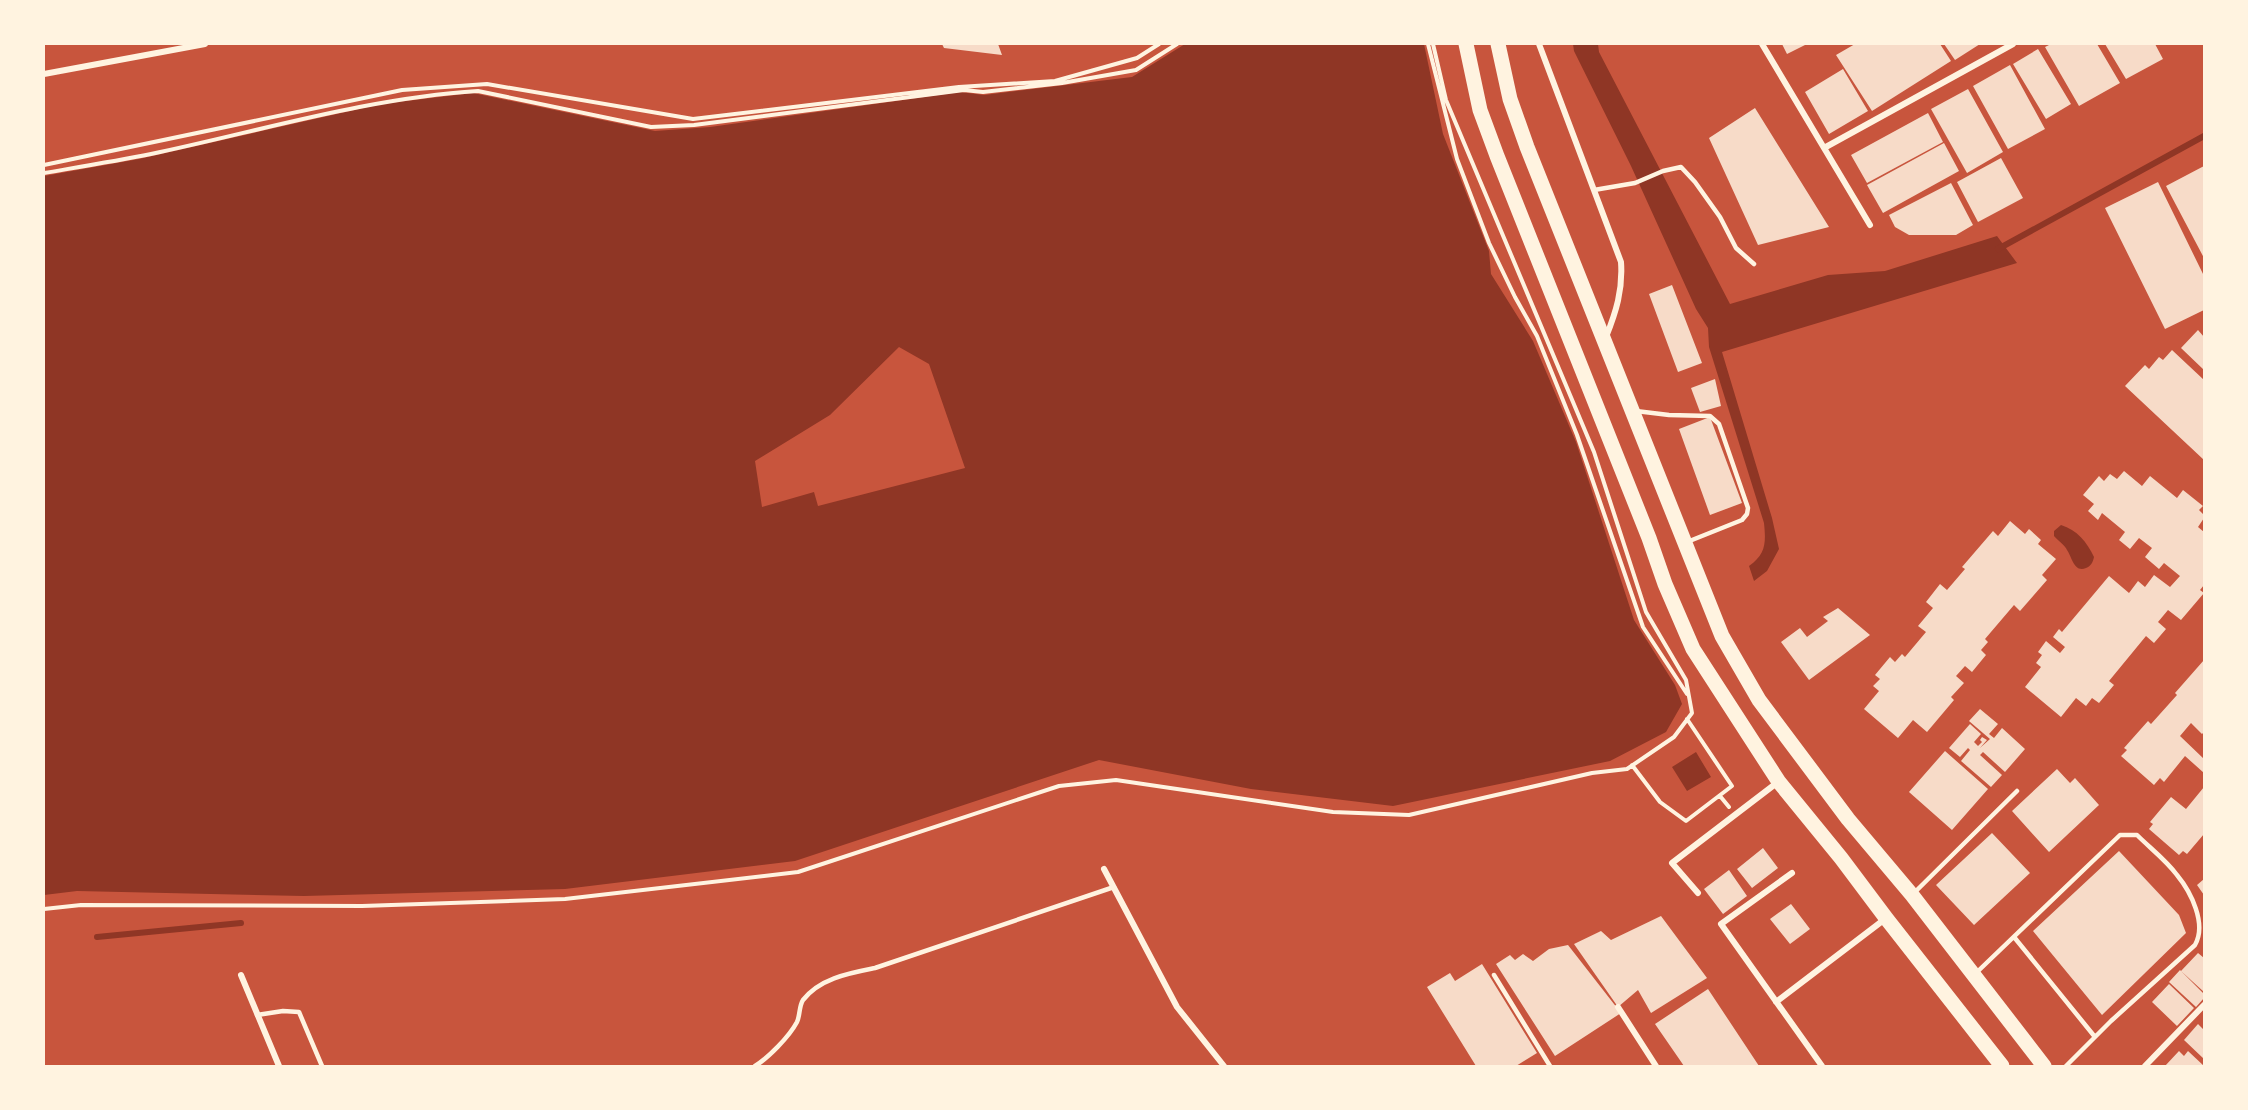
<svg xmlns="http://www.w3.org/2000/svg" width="2248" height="1110" viewBox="0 0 2248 1110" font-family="Roboto,sans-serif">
<rect width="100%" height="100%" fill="#c8553d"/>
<!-- water -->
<path fill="#8f3625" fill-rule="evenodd" d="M 1185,44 L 1424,44 L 1443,134 L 1489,251 L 1491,274 L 1533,341 L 1576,442 L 1634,620 L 1675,685 L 1682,704 L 1666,732 L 1610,761 L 1393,806 L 1251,789 L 1099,760 L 795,861 L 565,889 L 304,896 L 77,891 L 44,895 L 44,176 L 139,159 L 381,104 L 473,93 L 655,131 L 710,127 L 960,92 L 984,95 L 1132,77 ZM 899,347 L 929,364 L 965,468 L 818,506 L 814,492 L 762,507 L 755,461 L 830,415 Z
M 1573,44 L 1598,44 L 1599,52 L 1730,304 L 1828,275 L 1885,271 L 1997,236 L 2017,263 L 1722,352 L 1772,518 L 1779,549 L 1767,571 L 1754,581 L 1749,566 C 1766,554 1766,543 1764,523 L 1709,347 L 1708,328 L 1696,309 L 1631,166 L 1574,51 Z
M 2061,525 C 2077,530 2087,542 2094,557 C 2093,562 2091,566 2086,568 C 2074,573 2072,557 2067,550 C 2065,545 2058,541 2054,536 L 2054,531 Z
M 1696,752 L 1711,777 L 1687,791 L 1672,767 Z"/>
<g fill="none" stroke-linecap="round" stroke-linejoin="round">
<!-- stream -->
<path stroke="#8f3625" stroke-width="6" d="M 1998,249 L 2204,136
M 97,937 L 241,923"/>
</g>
<!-- building -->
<path fill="#f7dbc8" d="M 942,44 L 998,44 L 1002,55 L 944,48 Z
M 1782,44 L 1807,44 L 1787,54 Z
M 1855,44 L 1940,44 L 1951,61 L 1872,111 L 1836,55 Z
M 1944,44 L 1980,44 L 1955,60 Z
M 2051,44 L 2097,44 L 2120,83 L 2079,106 L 2045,47 Z
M 2105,44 L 2155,44 L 2163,59 L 2126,79 Z
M 2038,49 L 2071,104 L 2046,119 L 2013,64 Z
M 2010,65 L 2045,129 L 2008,149 L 1973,86 Z
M 1843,69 L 1868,111 L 1829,134 L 1805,92 Z
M 1968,89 L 2003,152 L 1967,173 L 1931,109 Z
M 1755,108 L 1829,227 L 1758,245 L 1709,138 Z
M 1928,113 L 1943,142 L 1867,183 L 1851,155 Z
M 1944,143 L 1959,171 L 1883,213 L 1867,185 Z
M 2001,158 L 2023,198 L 1978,222 L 1957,182 Z
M 2204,166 L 2204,258 L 2166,186 Z
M 2158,182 L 2204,276 L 2204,310 L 2165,329 L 2105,208 Z
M 1951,183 L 1973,225 L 1956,235 L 1909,235 L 1895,227 L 1889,215 Z
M 1672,285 L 1702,363 L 1678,372 L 1649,294 Z
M 2198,330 L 2204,337 L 2204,370 L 2181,348 Z
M 2172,350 L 2204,380 L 2204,460 L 2125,386 L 2145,365 L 2149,369 L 2159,357 L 2163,360 Z
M 1715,379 L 1721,406 L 1700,412 L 1691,388 Z
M 1710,417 L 1742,503 L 1710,515 L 1679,429 Z
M 2124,471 L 2142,486 L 2150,476 L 2177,498 L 2183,490 L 2203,506 L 2199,510 L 2204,515 L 2204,518 L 2198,527 L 2204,532 L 2204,585 L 2200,590 L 2204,593 L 2181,620 L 2168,610 L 2158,622 L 2166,629 L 2154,643 L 2146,636 L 2109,681 L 2114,685 L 2099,703 L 2092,698 L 2086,706 L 2076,698 L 2061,717 L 2025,687 L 2041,667 L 2036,663 L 2042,655 L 2038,652 L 2046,641 L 2060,653 L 2065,647 L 2053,637 L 2059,629 L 2062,632 L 2109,576 L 2129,593 L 2138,581 L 2145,587 L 2154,575 L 2170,587 L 2180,576 L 2164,563 L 2159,569 L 2145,557 L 2152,548 L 2139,538 L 2130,549 L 2119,540 L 2125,532 L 2102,513 L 2098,520 L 2088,511 L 2094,504 L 2083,495 L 2099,476 L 2104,481 L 2110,474 L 2117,479 Z
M 2010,521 L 2025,534 L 2029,529 L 2041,540 L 2038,544 L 2056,559 L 2042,575 L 2047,580 L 2020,611 L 2014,605 L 1985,639 L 1988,642 L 1981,650 L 1986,655 L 1972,672 L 1965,666 L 1956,676 L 1964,683 L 1951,697 L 1954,700 L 1927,732 L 1913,720 L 1898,738 L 1864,709 L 1879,691 L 1873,686 L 1880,679 L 1875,675 L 1890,657 L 1895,662 L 1902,654 L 1905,657 L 1926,632 L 1918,626 L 1933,608 L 1926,602 L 1940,584 L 1947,590 L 1965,569 L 1962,567 L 1993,531 L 1998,536 Z
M 1838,608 L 1870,635 L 1809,680 L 1781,642 L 1800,628 L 1807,637 L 1828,621 L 1823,617 Z
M 2204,660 L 2204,732 L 2202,734 L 2191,723 L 2180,736 L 2204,759 L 2204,773 L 2185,756 L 2164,782 L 2160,778 L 2154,785 L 2121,756 L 2127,750 L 2124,748 L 2148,721 L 2151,724 L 2177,695 L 2175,693 Z
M 1980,709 L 1998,724 L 1989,734 L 1994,738 L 2002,728 L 2025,749 L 2005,772 L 1983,752 L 1980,755 L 2002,775 L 1991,787 L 1961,761 L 1970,750 L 1968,748 L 1960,757 L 1949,748 L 1970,724 L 1981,734 L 1974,742 L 1978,746 L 1982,742 L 1980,740 L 1982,737 L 1987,740 L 1980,748 L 1990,739 L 1969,721 Z
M 1945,751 L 1988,789 L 1952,830 L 1909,792 Z
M 2057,769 L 2070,783 L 2075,778 L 2099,805 L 2049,852 L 2012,811 Z
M 2204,787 L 2204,834 L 2187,854 L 2183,851 L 2179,855 L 2149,829 L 2153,824 L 2150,822 L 2171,797 L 2186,809 Z
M 1992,833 L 2030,873 L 1974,925 L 1936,885 Z
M 1763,848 L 1778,868 L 1752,888 L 1737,869 Z
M 2119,851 L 2179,915 L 2186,933 L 2102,1015 L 2033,931 Z
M 1729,870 L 1747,896 L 1723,914 L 1704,889 Z
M 2204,879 L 2204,895 L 2197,885 Z
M 1791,904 L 1810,929 L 1790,944 L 1770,919 Z
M 1661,916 L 1707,978 L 1651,1013 L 1638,990 L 1618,1007 L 1574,944 L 1601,931 L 1611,940 Z
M 1568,945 L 1621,1013 L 1555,1056 L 1496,964 L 1510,955 L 1515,960 L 1523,954 L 1533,961 L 1549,949 Z
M 2198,953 L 2204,958 L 2204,992 L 2181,971 Z
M 1482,964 L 1537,1053 L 1516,1066 L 1476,1066 L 1427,987 L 1450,973 L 1455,981 Z
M 2180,970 L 2204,994 L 2204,998 L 2196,1007 L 2169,982 Z
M 2169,984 L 2194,1008 L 2177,1026 L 2152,1002 Z
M 1708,989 L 1759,1066 L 1684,1066 L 1655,1024 Z
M 2198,1024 L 2204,1030 L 2204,1059 L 2184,1040 Z
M 2179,1051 L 2184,1056 L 2188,1051 L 2204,1066 L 2165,1066 Z"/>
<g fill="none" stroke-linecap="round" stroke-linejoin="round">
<!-- path -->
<path stroke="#fff3e0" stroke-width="4" d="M 1428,44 L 1457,159 L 1489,243 L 1515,297 L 1537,336 L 1577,435 L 1643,627 L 1687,694
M 44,165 L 402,90 L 487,84 L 693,119 L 959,87 L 1055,81 L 1137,58 L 1159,44
M 44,173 C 79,167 116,161 151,154 C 260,131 367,98 478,91 L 651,127 L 694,125 L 964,90 L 983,92 L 1062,83 L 1136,70 L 1177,44
M 1632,765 L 1660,802 L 1686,821 L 1732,786 L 1687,719
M 1720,796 L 1729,807
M 44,909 L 81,905 L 362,906 L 565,899 L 798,872 L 1059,786 L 1116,780 L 1333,812 L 1409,815 L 1592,773 L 1627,769 L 1674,737 L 1692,713 L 1686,680 L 1646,612 L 1594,452 L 1446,100 L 1433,44"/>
<!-- service -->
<path stroke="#fff3e0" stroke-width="4.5" d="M 1594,190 L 1635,183 L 1663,171 L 1681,167 L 1695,182 L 1720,217 L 1736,248 L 1754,264
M 1636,411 L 1669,415 L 1710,416 L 1719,424 L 1748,508 L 1747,514 L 1742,520 L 1687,542
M 1914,893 L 2017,791
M 2014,937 L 2095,1037
M 1975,974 L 2120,835 L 2137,835 C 2150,848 2166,860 2177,875 C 2191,892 2207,924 2195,945 L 2111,1021 L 2066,1066
M 1494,975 L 1550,1066
M 257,1015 L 283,1011 L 299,1012 L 322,1066
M 755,1066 C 768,1058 789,1037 797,1022 C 800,1016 799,1006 803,1000 C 820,978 850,973 875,968 L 1114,887"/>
<!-- minor -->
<path stroke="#fff3e0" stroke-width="6" d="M 1539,44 L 1621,262 C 1623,290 1616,312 1606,337
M 1762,44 L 1870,225
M 44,74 L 205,44
M 1824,148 L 2013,44
M 1104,869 L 1177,1007 L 1224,1066
M 1792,873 L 1721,924 L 1822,1066
M 1698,893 L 1672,863 L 1778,782
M 241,975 L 279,1066
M 1776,1002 L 1885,919
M 1618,1007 L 1656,1066
M 2145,1066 L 2204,1005"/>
<!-- primary -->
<path stroke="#fff3e0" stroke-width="15" d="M 1466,44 L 1480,110 L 1497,156 L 1649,538 L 1665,584 L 1693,649 L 1779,782 L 1841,858 L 1886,918 L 2002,1066
M 1498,44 L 1510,99 L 1527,147 L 1722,636 L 1759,700 L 1848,819 L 1912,895 L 2044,1066"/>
</g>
<!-- border -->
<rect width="2248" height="1110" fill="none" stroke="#fff3e0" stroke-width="90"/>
</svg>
